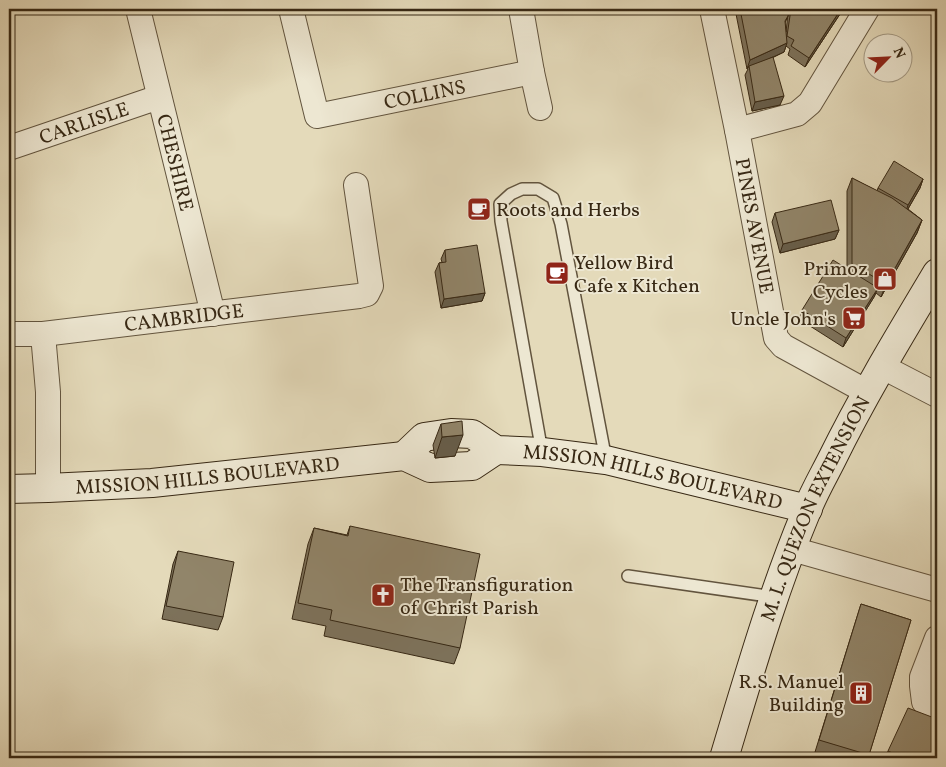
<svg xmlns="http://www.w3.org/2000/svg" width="946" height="767" viewBox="0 0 946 767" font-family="Vollkorn,serif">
<rect width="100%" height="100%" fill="#e4daba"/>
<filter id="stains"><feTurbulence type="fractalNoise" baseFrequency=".004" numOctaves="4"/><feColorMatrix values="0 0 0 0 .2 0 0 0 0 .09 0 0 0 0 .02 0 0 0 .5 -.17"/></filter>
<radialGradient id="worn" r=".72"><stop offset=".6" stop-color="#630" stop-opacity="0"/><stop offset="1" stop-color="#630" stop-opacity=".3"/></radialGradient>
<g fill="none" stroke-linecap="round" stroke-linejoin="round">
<!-- lane casing -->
<g stroke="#62543e" stroke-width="14">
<path id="lane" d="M 542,452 L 501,221 L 500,204 L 511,194 L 522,189 L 538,189 L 553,198 L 561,224 L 606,460
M 628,576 L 774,597"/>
</g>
<!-- street casing -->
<g stroke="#62543e" stroke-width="26">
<g id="street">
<path id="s1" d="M 138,9 L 213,314"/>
<path id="s2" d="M 291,9 L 317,116 L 532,72"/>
<path d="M 521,9 L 532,72 L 540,108"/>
<path id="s3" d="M 712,9 L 737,130 L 776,338 L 783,346 L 867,392"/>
<path d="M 737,130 L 797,114 L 810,103 L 867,9"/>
<path id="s4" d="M 9,148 L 159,97"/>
<path id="s5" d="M 9,334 L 43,334 L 359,296 L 367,294 L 371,286 L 356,185"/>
<path d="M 43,334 L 48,392 L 48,488"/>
<path d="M 881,366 L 937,395"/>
<path d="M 792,549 L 937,590"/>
<path d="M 937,638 L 922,677 L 922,686 L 924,702 L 930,709 L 937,712"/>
</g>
</g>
<!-- secondary casing -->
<g stroke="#372814" stroke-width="30">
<g id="secondary">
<path id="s6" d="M 404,456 L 424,437 L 451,433 L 472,434 L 496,450 L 542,452 L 606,460 L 808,509"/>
<path id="s7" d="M 9,489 L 48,488 L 152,483 L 404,456 L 430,468 L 472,466 L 496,450"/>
<path id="s8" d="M 724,758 C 749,675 773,591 807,510 C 814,492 824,475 832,459 C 864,394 900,335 937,273"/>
</g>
</g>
<!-- lane -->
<use href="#lane" stroke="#ede7d2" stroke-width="11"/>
<!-- street -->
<use href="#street" stroke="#ede7d2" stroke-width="24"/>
<!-- secondary -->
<use href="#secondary" stroke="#ede7d2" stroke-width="28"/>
</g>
<!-- wall -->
<path fill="#7d725b" stroke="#372814" d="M 735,9 L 788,9 L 788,16 L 785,23 L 786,32 L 788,13 L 790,9 L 842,9 L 840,14 L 805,67 L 788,55 L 790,49 L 786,46 L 784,52 L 770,59 L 780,105 L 752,111 L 745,75 L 748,69 L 747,69 Z
M 852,178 L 877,191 L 878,188 L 923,179 L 920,188 L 908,209 L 922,220 L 917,233 L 881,297 L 876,293 L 874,297 L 843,347 L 799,319 L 802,310 L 847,269 L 847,191 Z
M 775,213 L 839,230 L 835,239 L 780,253 L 772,222 Z
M 445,250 L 485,293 L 482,301 L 441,308 L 435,272 L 439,263 L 442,262 L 441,259 Z
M 441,424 L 455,456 L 435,458 L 433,445 Z
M 350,526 L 460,648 L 454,664 L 324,636 L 326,626 L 292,619 L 308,544 L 314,528 L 347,535 Z
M 178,551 L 223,617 L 218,630 L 162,619 L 173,564 Z
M 861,604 L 911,620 L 868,758 L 833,758 L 815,752 Z
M 888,751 L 937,758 L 885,758 Z"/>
<!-- shaded-wall -->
<path fill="#665d4a" stroke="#372814" d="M 841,9 L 842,9 L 840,14 L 805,67 L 809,58 Z
M 787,43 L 784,52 L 749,68 L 749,66 L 747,69 L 750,60 Z
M 784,96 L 780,105 L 752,111 L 755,102 Z
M 923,179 L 920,188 L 905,214 L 908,205 Z
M 922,220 L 917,233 L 881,297 L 886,284 Z
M 839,230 L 835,239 L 780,253 L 783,244 Z
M 878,288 L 874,297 L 843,347 L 846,338 Z
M 485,293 L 482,301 L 441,308 L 444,299 Z
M 463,435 L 455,456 L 435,458 L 442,437 Z"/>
<!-- building -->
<path fill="#91856a" stroke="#372814" d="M 740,9 L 788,9 L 788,16 L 785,21 L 787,43 L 750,60 Z
M 791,9 L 841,9 L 809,58 L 791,46 L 794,40 L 787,36 Z
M 773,57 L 784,96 L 755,102 L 749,66 Z
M 894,161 L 923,179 L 908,205 L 878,188 Z
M 852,178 L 892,198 L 922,220 L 886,284 L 852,264 Z
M 831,200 L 839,230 L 783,244 L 775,213 Z
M 477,245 L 485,293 L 444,299 L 439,263 L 446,262 L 445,250 Z
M 833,260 L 878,288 L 846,338 L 802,310 Z
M 462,421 L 463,435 L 442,437 L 441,424 Z
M 350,526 L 480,554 L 460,648 L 330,620 L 332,610 L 298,603 L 314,528 L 348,536 Z
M 178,551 L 234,562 L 223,617 L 166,606 Z
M 861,604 L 911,620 L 869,755 L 819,740 Z
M 908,708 L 937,719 L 937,758 L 903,758 L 888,751 Z"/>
<!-- icons -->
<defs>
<g id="cafe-square" transform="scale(1.25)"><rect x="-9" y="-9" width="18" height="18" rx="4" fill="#8f2418" stroke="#ede7d2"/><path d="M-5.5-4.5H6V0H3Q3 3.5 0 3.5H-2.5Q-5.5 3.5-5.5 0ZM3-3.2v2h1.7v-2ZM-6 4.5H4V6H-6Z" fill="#fff"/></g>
<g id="shop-square" transform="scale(1.25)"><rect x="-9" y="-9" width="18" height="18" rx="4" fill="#8f2418" stroke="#ede7d2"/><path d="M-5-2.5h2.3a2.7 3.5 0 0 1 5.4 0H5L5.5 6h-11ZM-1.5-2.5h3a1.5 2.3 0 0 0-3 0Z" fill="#fff"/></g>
<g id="supermarket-square" transform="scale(1.25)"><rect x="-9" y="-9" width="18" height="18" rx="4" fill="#8f2418" stroke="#ede7d2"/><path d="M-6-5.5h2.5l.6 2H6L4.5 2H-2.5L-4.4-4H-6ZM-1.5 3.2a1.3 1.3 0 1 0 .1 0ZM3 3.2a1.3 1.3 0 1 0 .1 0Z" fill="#fff"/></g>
<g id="church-square" transform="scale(1.25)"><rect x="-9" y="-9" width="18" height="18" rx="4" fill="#8f2418" stroke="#ede7d2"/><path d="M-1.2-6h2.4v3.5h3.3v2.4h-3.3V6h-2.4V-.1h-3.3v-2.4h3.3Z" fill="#fff"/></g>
<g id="building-square" transform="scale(1.25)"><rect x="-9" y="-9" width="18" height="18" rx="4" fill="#8f2418" stroke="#ede7d2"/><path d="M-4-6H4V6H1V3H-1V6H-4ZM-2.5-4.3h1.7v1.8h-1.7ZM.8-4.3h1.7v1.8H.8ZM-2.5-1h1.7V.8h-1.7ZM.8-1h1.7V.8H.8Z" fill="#fff"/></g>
</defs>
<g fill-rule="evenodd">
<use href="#cafe-square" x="479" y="209"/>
<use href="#cafe-square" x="557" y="273"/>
<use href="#shop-square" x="885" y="279"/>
<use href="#supermarket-square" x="854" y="318"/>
<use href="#church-square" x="383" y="595"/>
<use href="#building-square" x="861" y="693"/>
</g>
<g text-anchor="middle" stroke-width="4" stroke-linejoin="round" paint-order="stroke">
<!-- street labels -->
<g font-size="20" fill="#372814" stroke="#ede7d2">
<text dy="7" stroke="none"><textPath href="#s2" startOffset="220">COLLINS</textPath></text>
<text dy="7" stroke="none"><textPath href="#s4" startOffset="79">CARLISLE</textPath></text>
<text dy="7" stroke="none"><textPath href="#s1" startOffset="158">CHESHIRE</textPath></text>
<text dy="7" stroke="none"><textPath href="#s3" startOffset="221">PINES AVENUE</textPath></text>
<text dy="7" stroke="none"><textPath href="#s5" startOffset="176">CAMBRIDGE</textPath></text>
<text dy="7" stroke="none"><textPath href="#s7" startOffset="199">MISSION HILLS BOULEVARD</textPath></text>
<text dy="7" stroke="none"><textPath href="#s6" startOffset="264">MISSION HILLS BOULEVARD</textPath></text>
<text dy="7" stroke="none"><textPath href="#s8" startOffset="266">M. L. QUEZON EXTENSION</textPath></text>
</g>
<!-- poi labels -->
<g font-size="20" fill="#372814" stroke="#ede7d2" text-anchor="start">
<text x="496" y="216">Roots and Herbs</text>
<text x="574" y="269">Yellow Bird<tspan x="574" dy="23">Cafe x Kitchen</tspan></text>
<text x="868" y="275" text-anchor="end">Primoz<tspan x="868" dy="23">Cycles</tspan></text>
<text x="836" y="325" text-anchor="end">Uncle John's</text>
<text x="400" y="591">The Transfiguration<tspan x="400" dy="23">of Christ Parish</tspan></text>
<text x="844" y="688" text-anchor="end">R.S. Manuel<tspan x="844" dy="23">Building</tspan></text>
</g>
</g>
<!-- margin -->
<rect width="946" height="767" fill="none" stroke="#e4daba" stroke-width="30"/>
<rect x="10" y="10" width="926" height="747" fill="none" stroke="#372814" stroke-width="2.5"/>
<rect x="15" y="15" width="916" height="737" fill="none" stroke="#372814"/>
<!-- north arrow -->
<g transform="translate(888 58) rotate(66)"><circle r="24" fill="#ede7d2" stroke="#a49b86"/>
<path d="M0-4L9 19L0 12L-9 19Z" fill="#8f2418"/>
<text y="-8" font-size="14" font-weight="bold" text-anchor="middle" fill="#372814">N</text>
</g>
<rect width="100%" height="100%" filter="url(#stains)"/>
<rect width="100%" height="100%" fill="url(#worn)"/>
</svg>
